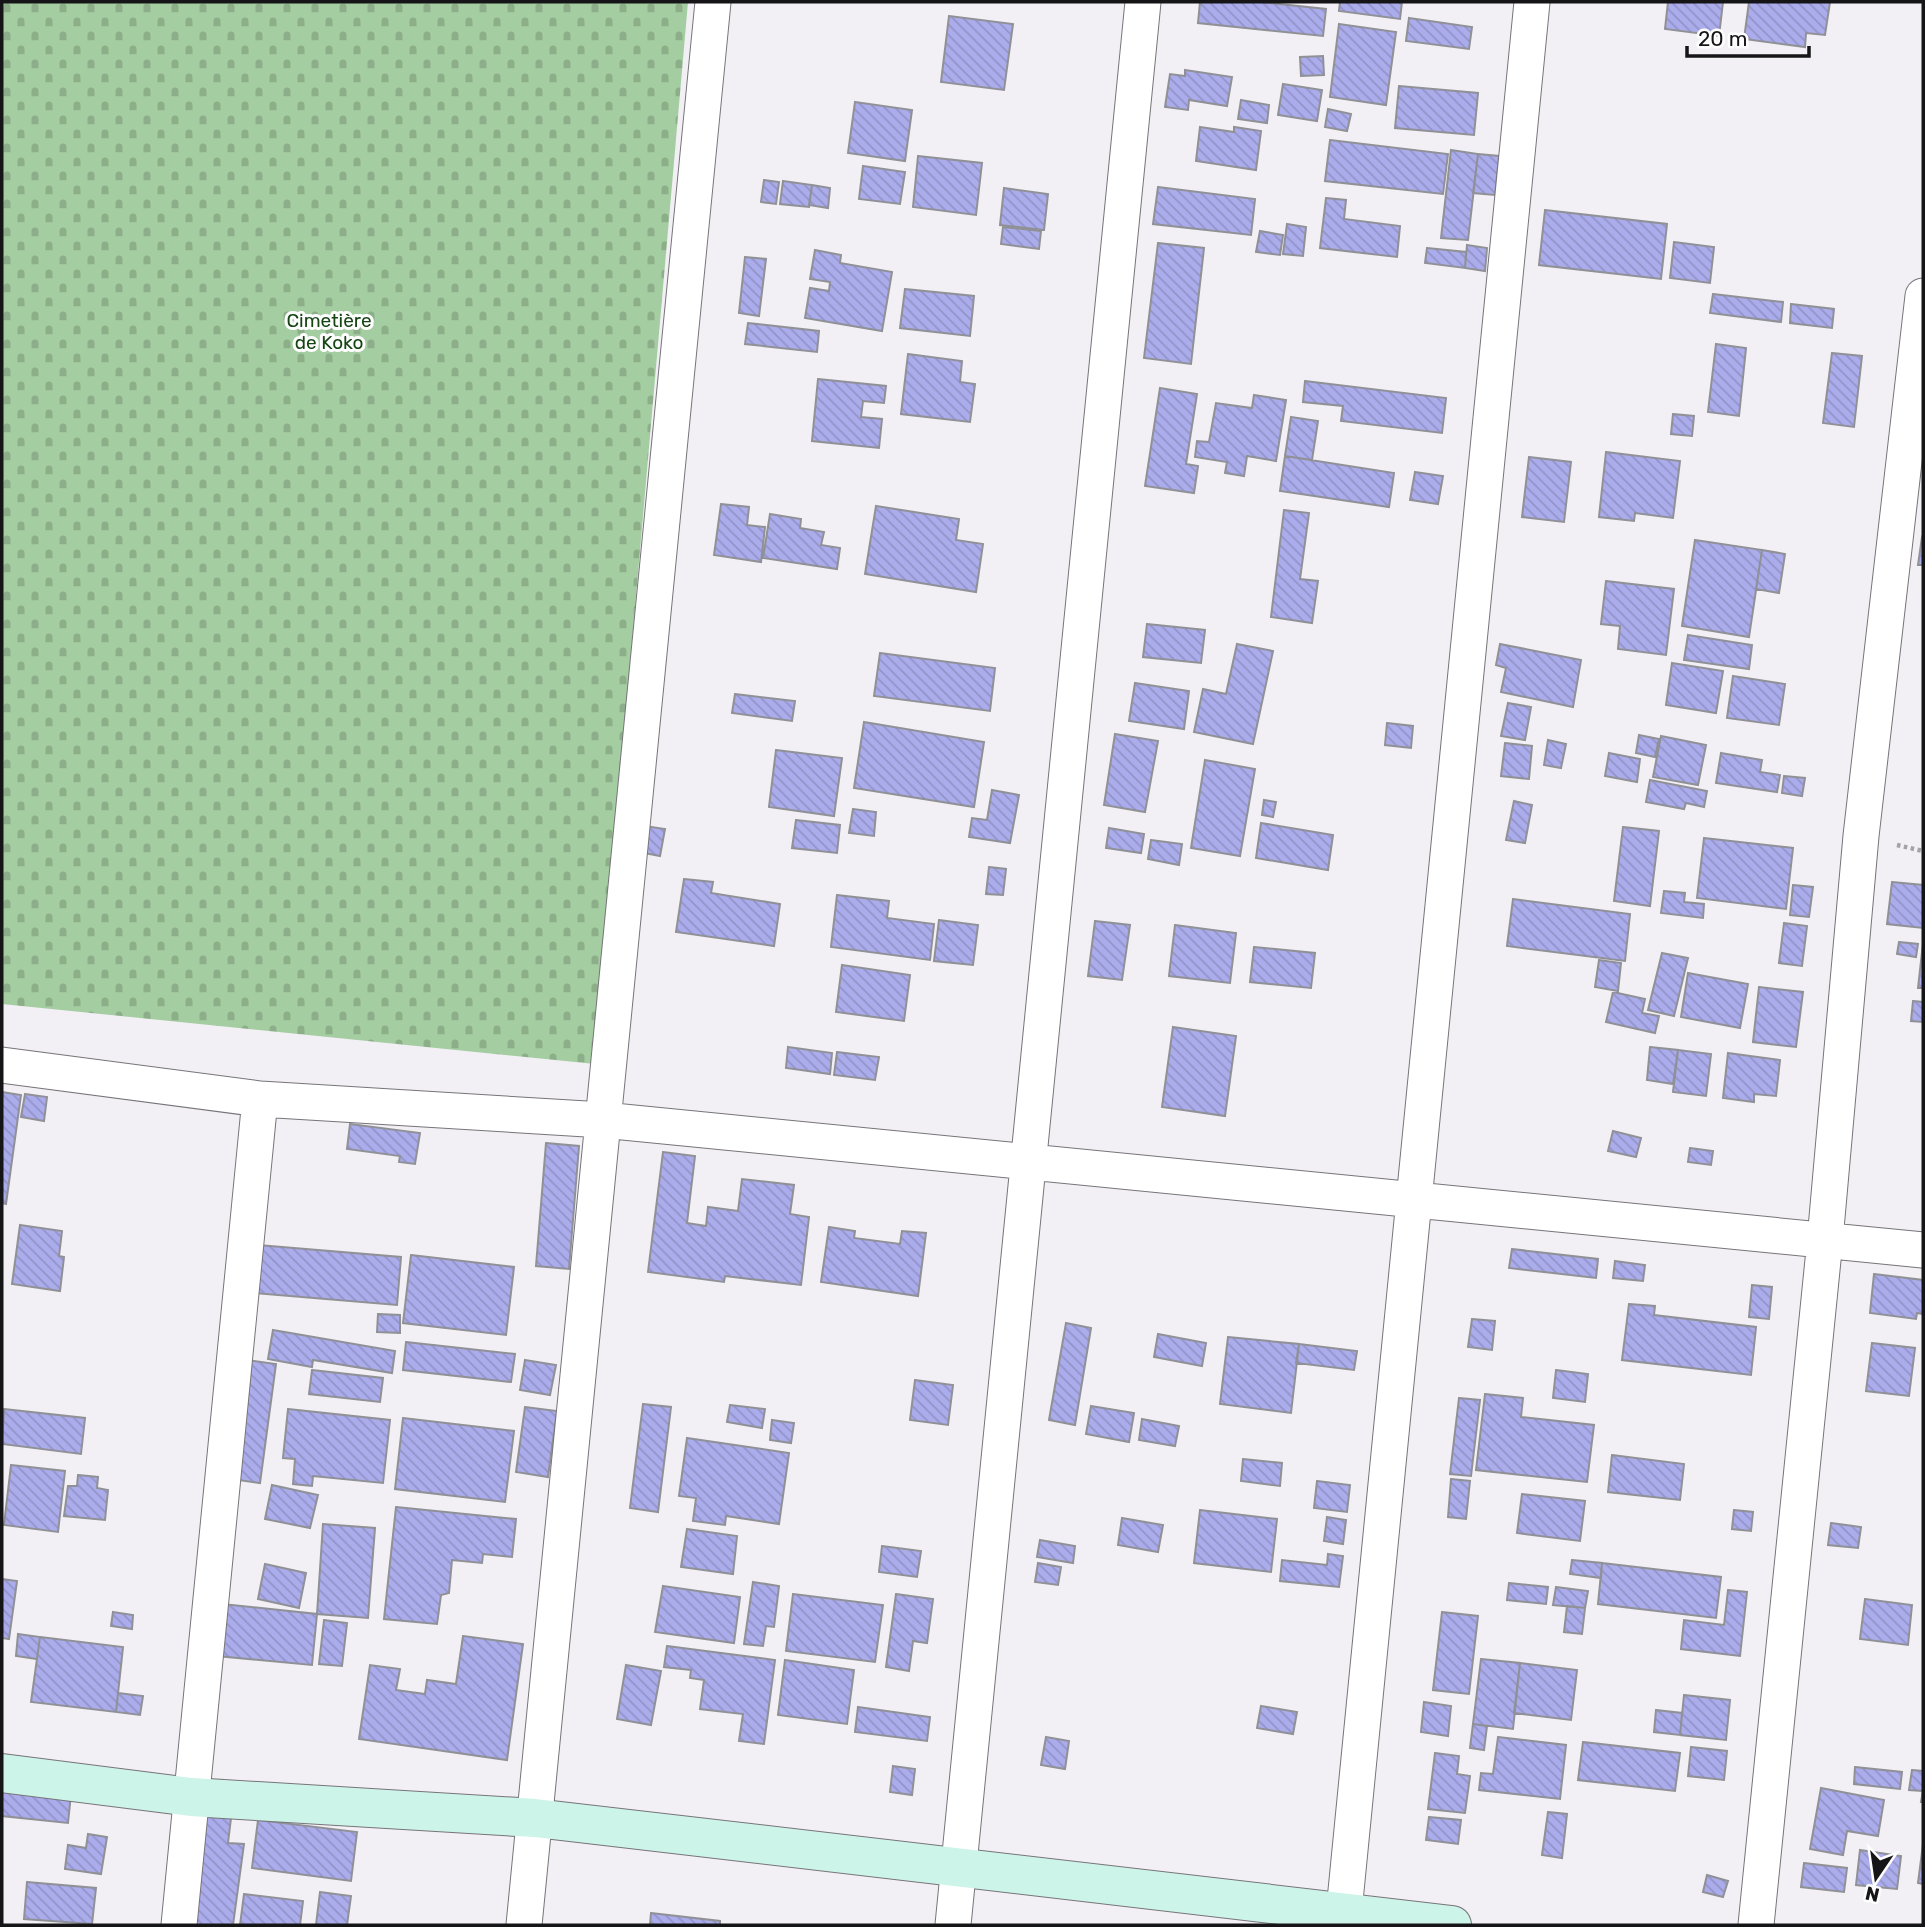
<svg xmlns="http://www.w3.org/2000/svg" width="1925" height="1927" viewBox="0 0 1925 1927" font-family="Rubik,sans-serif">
<defs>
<pattern id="cemetery-stones" width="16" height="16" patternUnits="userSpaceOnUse" patternTransform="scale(1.75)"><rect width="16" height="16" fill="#a4cda1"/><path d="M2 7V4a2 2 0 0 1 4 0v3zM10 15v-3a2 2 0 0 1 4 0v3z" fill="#8caf8a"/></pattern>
<pattern id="building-back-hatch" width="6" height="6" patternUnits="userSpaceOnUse" patternTransform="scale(1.75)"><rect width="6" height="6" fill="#abaceb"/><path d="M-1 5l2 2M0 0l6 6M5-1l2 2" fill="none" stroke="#9293c9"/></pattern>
</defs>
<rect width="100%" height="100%" fill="#f2eff5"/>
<!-- cemetery -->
<path fill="url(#cemetery-stones)" d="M 2,2 L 688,2 L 595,1064 L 2,1004 Z"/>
<!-- building -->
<path fill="url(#building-back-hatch)" stroke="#909196" stroke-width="2" d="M 1200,2 L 1260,2 L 1326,9 L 1323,36 L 1198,23 Z
M 1340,2 L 1402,2 L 1400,19 L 1339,11 Z
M 1668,2 L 1723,2 L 1719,36 L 1665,29 Z
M 1749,2 L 1830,2 L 1825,35 L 1806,33 L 1805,47 L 1744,39 Z
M 949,16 L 1013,24 L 1004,90 L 941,82 Z
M 1409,18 L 1472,27 L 1469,49 L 1406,41 Z
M 1339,24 L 1396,32 L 1386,105 L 1330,97 Z
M 1323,56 L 1324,75 L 1301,76 L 1300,57 Z
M 1185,70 L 1232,77 L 1227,106 L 1189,100 L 1188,110 L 1165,107 L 1170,74 L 1185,76 Z
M 1283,84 L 1322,90 L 1317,121 L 1278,115 Z
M 1399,86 L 1478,93 L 1474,135 L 1395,128 Z
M 1241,100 L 1269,105 L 1267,123 L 1238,119 Z
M 855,102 L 912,110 L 905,161 L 848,153 Z
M 1328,109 L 1351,114 L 1347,131 L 1325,127 Z
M 1200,127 L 1234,132 L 1234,127 L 1261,131 L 1256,170 L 1196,161 Z
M 1330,140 L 1448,154 L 1443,194 L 1325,181 Z
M 1451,150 L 1478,154 L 1468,240 L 1441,238 Z
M 1478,154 L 1499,156 L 1495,195 L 1473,193 Z
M 918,156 L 982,163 L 976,215 L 913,207 Z
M 863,166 L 905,172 L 900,204 L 859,199 Z
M 764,180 L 779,182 L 776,204 L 761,202 Z
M 783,181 L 812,185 L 809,207 L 780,204 Z
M 812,185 L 830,188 L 828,208 L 809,205 Z
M 1158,187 L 1255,199 L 1251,235 L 1153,224 Z
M 1004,188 L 1048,194 L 1044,230 L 1000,225 Z
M 1326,198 L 1346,200 L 1344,219 L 1400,226 L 1397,257 L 1320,248 Z
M 1545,210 L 1667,224 L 1661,279 L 1539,265 Z
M 1287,224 L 1306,227 L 1303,256 L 1283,254 Z
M 1003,227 L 1041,231 L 1039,249 L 1001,244 Z
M 1260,231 L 1283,235 L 1280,255 L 1256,252 Z
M 1674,242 L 1714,247 L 1710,283 L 1670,278 Z
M 1158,243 L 1204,248 L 1191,364 L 1144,358 Z
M 1467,245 L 1487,248 L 1485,271 L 1465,268 Z
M 1427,248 L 1466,252 L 1465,268 L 1425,263 Z
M 815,250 L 841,255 L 840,263 L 892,272 L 882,331 L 805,318 L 810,288 L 829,291 L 830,282 L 810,279 Z
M 745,257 L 766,259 L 759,316 L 739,313 Z
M 905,289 L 974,296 L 970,336 L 900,328 Z
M 1713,294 L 1783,302 L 1781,322 L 1710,313 Z
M 1791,304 L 1834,309 L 1832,328 L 1790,323 Z
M 748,323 L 819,331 L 817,352 L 745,344 Z
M 1716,344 L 1746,348 L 1739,416 L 1708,412 Z
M 1832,353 L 1862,356 L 1854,427 L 1823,423 Z
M 908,354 L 962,361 L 960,382 L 975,384 L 970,422 L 901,414 Z
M 818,379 L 886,386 L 884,403 L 863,401 L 861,417 L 882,419 L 879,448 L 812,441 Z
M 1305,381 L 1446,398 L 1442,433 L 1341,421 L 1343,406 L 1303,402 Z
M 1160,388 L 1197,394 L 1186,464 L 1198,466 L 1194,493 L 1145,486 Z
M 1254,395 L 1286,400 L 1276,461 L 1247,456 L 1244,476 L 1225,473 L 1227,462 L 1195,457 L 1197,441 L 1209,442 L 1216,403 L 1252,408 Z
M 1673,414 L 1694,416 L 1692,436 L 1671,434 Z
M 1291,417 L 1318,421 L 1312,460 L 1285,456 Z
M 1606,452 L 1680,461 L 1673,518 L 1635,513 L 1634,521 L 1599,517 Z
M 1285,456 L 1394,473 L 1389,507 L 1280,491 Z
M 1529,457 L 1571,462 L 1564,522 L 1522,517 Z
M 1415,472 L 1443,476 L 1438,504 L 1410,500 Z
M 721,504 L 749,507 L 747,525 L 765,527 L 761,562 L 714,555 Z
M 876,506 L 959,519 L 956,540 L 983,544 L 976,592 L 865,574 Z
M 1284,510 L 1309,513 L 1300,579 L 1318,581 L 1312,623 L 1271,617 Z
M 770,514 L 801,519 L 800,528 L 824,532 L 821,545 L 840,548 L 837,569 L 763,558 Z
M 1922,537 L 1923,538 L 1923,565 L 1918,565 Z
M 1695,540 L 1762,550 L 1749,637 L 1682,626 Z
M 1762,550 L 1785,554 L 1779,593 L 1756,589 Z
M 1606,581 L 1674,589 L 1666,655 L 1618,649 L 1620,626 L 1601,624 Z
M 1147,624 L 1205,630 L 1201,663 L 1143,657 Z
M 1688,635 L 1752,645 L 1749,669 L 1684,660 Z
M 1237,644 L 1273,651 L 1253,744 L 1194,732 L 1203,689 L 1226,694 Z
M 1500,644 L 1581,660 L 1573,707 L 1501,692 L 1506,668 L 1496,665 Z
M 880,653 L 995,668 L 990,711 L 874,696 Z
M 1672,663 L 1723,671 L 1716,713 L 1666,705 Z
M 1733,676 L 1785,684 L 1779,725 L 1727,718 Z
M 1135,683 L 1189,691 L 1184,729 L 1129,721 Z
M 735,694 L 795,701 L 792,721 L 732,713 Z
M 1508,703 L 1531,707 L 1525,740 L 1501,736 Z
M 864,722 L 984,742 L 974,807 L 854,788 Z
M 1387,723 L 1413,726 L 1411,748 L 1385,745 Z
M 1115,734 L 1158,741 L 1145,812 L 1104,805 Z
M 1639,735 L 1659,739 L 1655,757 L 1636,753 Z
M 1661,736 L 1706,745 L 1698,785 L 1653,777 Z
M 1548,740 L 1566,744 L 1561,768 L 1544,765 Z
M 1505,743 L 1532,746 L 1529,779 L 1501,776 Z
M 776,750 L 842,758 L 834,816 L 769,807 Z
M 1609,753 L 1640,759 L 1637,782 L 1605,776 Z
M 1721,753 L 1762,760 L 1760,772 L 1780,775 L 1777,792 L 1716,783 Z
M 1205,760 L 1255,769 L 1240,856 L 1191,848 Z
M 1784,776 L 1805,778 L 1802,796 L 1782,793 Z
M 1650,780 L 1707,791 L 1704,807 L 1686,803 L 1684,809 L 1646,802 Z
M 992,790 L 1019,795 L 1010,843 L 969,837 L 972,818 L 987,820 Z
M 1264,800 L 1276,802 L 1273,817 L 1262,815 Z
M 1514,801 L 1532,805 L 1525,843 L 1506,840 Z
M 853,809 L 876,812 L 874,836 L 849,833 Z
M 796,820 L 840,825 L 837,853 L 792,848 Z
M 1261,823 L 1333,835 L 1328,870 L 1256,858 Z
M 638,825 L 665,829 L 660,856 L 634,851 Z
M 1623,827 L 1659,831 L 1650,906 L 1614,901 Z
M 1109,828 L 1144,834 L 1141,853 L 1106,848 Z
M 1704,838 L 1793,848 L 1786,909 L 1697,898 Z
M 1151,840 L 1182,844 L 1179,865 L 1148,859 Z
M 989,867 L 1006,869 L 1003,895 L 986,894 Z
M 684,879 L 713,882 L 711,893 L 780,904 L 774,946 L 676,932 Z
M 1892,882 L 1923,885 L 1923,928 L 1887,924 Z
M 1793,885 L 1813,887 L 1809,917 L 1790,915 Z
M 1664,891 L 1685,893 L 1684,902 L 1704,904 L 1703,918 L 1661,913 Z
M 837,895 L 889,901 L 887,918 L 934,924 L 930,960 L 831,947 Z
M 1513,899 L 1630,914 L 1625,961 L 1507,946 Z
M 939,920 L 978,925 L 973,965 L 934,961 Z
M 1095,921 L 1130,925 L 1122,980 L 1088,976 Z
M 1784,923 L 1807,926 L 1802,966 L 1779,963 Z
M 1175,925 L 1236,933 L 1230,983 L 1169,976 Z
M 1899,942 L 1918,944 L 1916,957 L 1897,954 Z
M 1923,943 L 1923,988 L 1918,988 Z
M 1254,947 L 1315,953 L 1311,988 L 1250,982 Z
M 1662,953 L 1688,958 L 1674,1016 L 1648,1010 Z
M 1599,960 L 1621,963 L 1618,991 L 1595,987 Z
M 842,965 L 910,975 L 904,1021 L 836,1012 Z
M 1688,973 L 1748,984 L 1740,1028 L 1681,1017 Z
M 1759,987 L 1803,992 L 1796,1047 L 1753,1042 Z
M 1613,992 L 1645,999 L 1642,1013 L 1659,1016 L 1655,1033 L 1606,1022 Z
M 1913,1001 L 1923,1002 L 1923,1022 L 1911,1021 Z
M 1173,1027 L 1236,1036 L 1225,1116 L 1162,1107 Z
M 788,1047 L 832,1053 L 830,1074 L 786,1068 Z
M 1650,1047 L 1678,1050 L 1673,1084 L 1647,1080 Z
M 1678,1050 L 1711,1054 L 1706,1096 L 1673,1092 Z
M 837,1052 L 879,1057 L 875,1080 L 834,1075 Z
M 1728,1053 L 1780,1060 L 1776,1096 L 1754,1094 L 1754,1102 L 1723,1098 Z
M 2,1092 L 21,1095 L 6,1204 L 2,1203 Z
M 25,1094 L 47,1097 L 44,1121 L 21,1117 Z
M 350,1124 L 420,1133 L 415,1164 L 399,1162 L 400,1156 L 347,1149 Z
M 1613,1131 L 1641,1138 L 1636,1157 L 1608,1151 Z
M 546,1143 L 579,1146 L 569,1269 L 536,1266 Z
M 1690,1148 L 1713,1151 L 1711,1165 L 1688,1162 Z
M 663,1152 L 695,1156 L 687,1223 L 706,1226 L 708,1207 L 738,1211 L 742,1179 L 794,1185 L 790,1214 L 809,1217 L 801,1285 L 725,1276 L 724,1282 L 648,1272 Z
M 20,1225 L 62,1231 L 59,1256 L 64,1257 L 60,1291 L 12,1284 Z
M 829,1227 L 855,1231 L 854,1238 L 900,1244 L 902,1231 L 926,1233 L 918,1296 L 821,1282 Z
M 258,1245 L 401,1257 L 397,1305 L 254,1293 Z
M 1512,1249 L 1598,1259 L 1596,1278 L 1509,1268 Z
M 411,1255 L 514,1267 L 506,1335 L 403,1323 Z
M 1615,1261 L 1645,1265 L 1643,1281 L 1613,1278 Z
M 1874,1274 L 1923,1280 L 1923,1314 L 1917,1313 L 1916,1319 L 1870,1313 Z
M 1752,1285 L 1772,1287 L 1769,1319 L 1749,1317 Z
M 1629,1304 L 1655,1306 L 1654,1315 L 1756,1327 L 1751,1375 L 1622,1360 Z
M 378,1314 L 400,1315 L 400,1333 L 377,1332 Z
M 1472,1319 L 1495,1321 L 1492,1350 L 1468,1347 Z
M 1066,1323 L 1091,1328 L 1075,1425 L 1049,1420 Z
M 273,1330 L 395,1351 L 392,1373 L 313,1360 L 312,1367 L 268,1359 Z
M 1158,1334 L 1206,1343 L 1202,1366 L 1154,1357 Z
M 1228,1337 L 1299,1344 L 1291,1413 L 1220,1404 Z
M 406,1342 L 515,1354 L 511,1382 L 403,1370 Z
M 1872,1343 L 1915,1348 L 1909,1396 L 1866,1391 Z
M 1299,1344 L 1357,1351 L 1354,1370 L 1296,1363 Z
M 247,1360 L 276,1364 L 260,1483 L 231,1479 Z
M 525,1360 L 556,1365 L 550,1395 L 520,1390 Z
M 312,1370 L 383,1378 L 380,1402 L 309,1394 Z
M 1556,1370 L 1588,1374 L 1585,1402 L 1553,1398 Z
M 915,1380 L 953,1385 L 948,1425 L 910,1420 Z
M 1485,1394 L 1523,1398 L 1521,1417 L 1594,1425 L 1587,1482 L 1476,1470 Z
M 1459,1398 L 1480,1400 L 1471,1476 L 1450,1474 Z
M 643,1404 L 671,1407 L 658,1512 L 630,1508 Z
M 730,1405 L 765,1409 L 762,1428 L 727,1422 Z
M 1091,1406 L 1134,1413 L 1129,1442 L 1086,1434 Z
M 525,1407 L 557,1411 L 548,1477 L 516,1472 Z
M 4,1409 L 85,1418 L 81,1454 L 2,1444 Z
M 288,1409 L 390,1420 L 383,1483 L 313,1476 L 312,1486 L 293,1484 L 295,1459 L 283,1458 Z
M 403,1418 L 514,1431 L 505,1502 L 395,1489 Z
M 1142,1419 L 1179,1426 L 1175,1446 L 1139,1440 Z
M 772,1420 L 794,1423 L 791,1443 L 770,1440 Z
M 687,1438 L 789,1453 L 779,1524 L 726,1516 L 725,1525 L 693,1521 L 696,1498 L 679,1496 Z
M 1612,1455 L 1684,1464 L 1680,1500 L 1608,1492 Z
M 1243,1459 L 1282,1463 L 1280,1486 L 1241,1481 Z
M 11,1465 L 65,1471 L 58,1532 L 4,1525 Z
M 78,1475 L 98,1477 L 97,1488 L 108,1490 L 105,1520 L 64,1516 L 68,1486 L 77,1486 Z
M 1451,1479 L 1470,1481 L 1466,1519 L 1448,1517 Z
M 1317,1481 L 1350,1485 L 1347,1512 L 1314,1508 Z
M 272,1485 L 318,1495 L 310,1528 L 265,1519 Z
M 1522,1494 L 1585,1501 L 1580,1541 L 1517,1533 Z
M 396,1507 L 516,1519 L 512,1557 L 483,1554 L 482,1563 L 452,1560 L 449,1593 L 441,1595 L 437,1624 L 384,1619 Z
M 1200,1510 L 1277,1519 L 1271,1572 L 1194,1563 Z
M 1734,1510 L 1753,1512 L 1751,1531 L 1732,1529 Z
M 1327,1517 L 1346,1520 L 1343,1544 L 1324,1541 Z
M 1122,1518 L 1163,1525 L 1158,1552 L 1118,1545 Z
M 1831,1523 L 1861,1527 L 1858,1548 L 1828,1545 Z
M 323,1524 L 375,1528 L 368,1618 L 317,1614 Z
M 687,1529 L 737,1536 L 733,1574 L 681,1567 Z
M 1040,1540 L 1075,1546 L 1073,1563 L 1037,1557 Z
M 882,1546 L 921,1551 L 917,1577 L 879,1572 Z
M 1328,1554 L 1343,1556 L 1339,1587 L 1280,1581 L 1282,1560 L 1327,1565 Z
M 1572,1560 L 1602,1563 L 1601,1578 L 1570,1574 Z
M 1038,1563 L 1061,1567 L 1058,1585 L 1035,1582 Z
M 1602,1563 L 1721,1577 L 1716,1618 L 1598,1604 Z
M 265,1564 L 306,1573 L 299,1608 L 258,1599 Z
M 2,1579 L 17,1581 L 9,1639 L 2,1638 Z
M 753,1582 L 779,1586 L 774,1627 L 766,1626 L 763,1646 L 744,1644 Z
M 1509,1583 L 1548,1587 L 1546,1604 L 1507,1600 Z
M 663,1586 L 740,1597 L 734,1643 L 655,1632 Z
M 1556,1587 L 1588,1591 L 1585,1608 L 1553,1605 Z
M 1728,1590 L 1747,1592 L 1740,1656 L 1681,1649 L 1684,1620 L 1724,1625 Z
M 793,1594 L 883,1605 L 875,1662 L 786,1651 Z
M 896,1594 L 933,1599 L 927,1643 L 913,1641 L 909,1671 L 886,1667 Z
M 1865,1599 L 1912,1605 L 1908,1645 L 1860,1639 Z
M 222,1604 L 317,1614 L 312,1665 L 217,1656 Z
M 1567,1606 L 1585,1608 L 1582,1634 L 1564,1632 Z
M 113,1612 L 133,1615 L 132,1629 L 111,1626 Z
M 1442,1612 L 1478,1616 L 1469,1694 L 1433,1690 Z
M 324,1620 L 347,1623 L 342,1666 L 319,1664 Z
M 18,1634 L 40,1637 L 37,1659 L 16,1656 Z
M 463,1636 L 523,1644 L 507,1760 L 359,1739 L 370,1665 L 400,1669 L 396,1690 L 425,1694 L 427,1680 L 456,1684 Z
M 40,1637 L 123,1647 L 116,1712 L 31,1702 Z
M 667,1646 L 775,1660 L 764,1744 L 739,1741 L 743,1714 L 700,1709 L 704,1680 L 690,1678 L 691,1670 L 664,1667 Z
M 1481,1659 L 1520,1663 L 1513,1729 L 1473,1724 Z
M 785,1660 L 854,1670 L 847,1724 L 778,1715 Z
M 1520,1663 L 1577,1670 L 1571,1720 L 1514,1713 Z
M 626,1665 L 661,1671 L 651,1725 L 617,1719 Z
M 118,1693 L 143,1696 L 140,1715 L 116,1712 Z
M 1684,1695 L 1730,1700 L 1726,1740 L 1680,1735 Z
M 1424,1702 L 1451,1706 L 1448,1736 L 1421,1732 Z
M 1261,1706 L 1297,1712 L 1293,1734 L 1257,1728 Z
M 858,1707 L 930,1717 L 927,1741 L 855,1732 Z
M 1656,1710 L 1682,1713 L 1680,1735 L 1654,1732 Z
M 1473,1724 L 1487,1726 L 1484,1750 L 1470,1748 Z
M 1046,1737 L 1069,1741 L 1065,1769 L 1041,1765 Z
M 1498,1737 L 1566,1745 L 1560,1799 L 1479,1790 L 1481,1773 L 1493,1774 Z
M 1583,1742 L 1680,1753 L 1675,1791 L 1578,1780 Z
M 1691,1747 L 1727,1751 L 1724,1780 L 1688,1776 Z
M 1435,1753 L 1459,1756 L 1457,1774 L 1470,1776 L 1465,1813 L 1428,1809 Z
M 893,1766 L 915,1769 L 912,1795 L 890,1792 Z
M 1855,1767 L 1902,1772 L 1900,1789 L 1854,1784 Z
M 1912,1770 L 1923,1771 L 1923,1802 L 1921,1802 L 1923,1791 L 1909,1790 Z
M 2,1787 L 71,1794 L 68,1823 L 2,1816 Z
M 1821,1788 L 1884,1800 L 1878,1836 L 1847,1831 L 1843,1855 L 1810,1849 Z
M 1548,1812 L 1567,1814 L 1562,1858 L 1542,1855 Z
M 197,1813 L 231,1818 L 228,1843 L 244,1844 L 233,1925 L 183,1925 Z
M 1429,1817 L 1461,1820 L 1458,1844 L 1426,1840 Z
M 258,1820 L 357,1832 L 351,1881 L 252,1868 Z
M 88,1834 L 107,1837 L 101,1874 L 65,1869 L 68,1845 L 86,1848 Z
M 1923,1844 L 1923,1884 L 1918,1883 Z
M 1860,1850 L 1901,1856 L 1897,1889 L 1856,1885 Z
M 1804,1863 L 1847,1868 L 1844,1892 L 1801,1887 Z
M 1707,1875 L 1728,1881 L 1723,1897 L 1703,1892 Z
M 27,1882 L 96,1888 L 92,1924 L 24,1919 Z
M 320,1892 L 351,1896 L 347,1925 L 316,1925 Z
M 244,1894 L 303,1901 L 300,1925 L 240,1925 Z
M 651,1913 L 720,1921 L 720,1925 L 650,1925 Z"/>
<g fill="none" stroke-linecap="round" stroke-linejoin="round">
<!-- minor casing -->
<g stroke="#777479" stroke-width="37">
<path id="minor" d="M 2,1065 L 260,1099 L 603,1120 L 1923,1250
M 1344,1911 L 1532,2
M 179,1925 L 260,1099
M 524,1925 L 713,2
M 953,1925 L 1143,2
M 1756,1925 L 1825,1240 L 1861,836 L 1923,296"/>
</g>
<!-- secondary casing -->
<g stroke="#777479" stroke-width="40">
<path id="secondary" d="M 2,1773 L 191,1797 L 535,1818 L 1452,1925"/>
</g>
<!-- path -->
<path stroke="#a4a2a6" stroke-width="4.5" stroke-dasharray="3.5 3.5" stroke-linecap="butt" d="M 1897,845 L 1923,851"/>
<!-- minor -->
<use href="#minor" stroke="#fff" stroke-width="35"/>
<!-- secondary -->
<use href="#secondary" stroke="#cdf4e9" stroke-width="38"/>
</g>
<g text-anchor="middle" stroke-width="6" stroke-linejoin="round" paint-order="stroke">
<!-- park labels -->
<g font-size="19" fill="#144513" stroke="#fefdfe">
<text x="329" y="327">Cimetière<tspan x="329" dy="22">de Koko</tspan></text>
</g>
</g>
<!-- border -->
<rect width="1925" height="1927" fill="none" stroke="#151416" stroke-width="7"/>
<!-- north arrow -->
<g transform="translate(1876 1878) rotate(193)" stroke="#fefdfe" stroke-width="5" paint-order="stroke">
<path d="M0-5L12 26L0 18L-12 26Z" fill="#151416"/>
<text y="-10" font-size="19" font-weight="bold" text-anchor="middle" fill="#151416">N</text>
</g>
<!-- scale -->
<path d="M1687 46v10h122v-10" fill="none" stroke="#151416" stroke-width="3.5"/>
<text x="1698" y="46" font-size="21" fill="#151416" stroke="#fefdfe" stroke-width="5" paint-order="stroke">20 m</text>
</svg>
